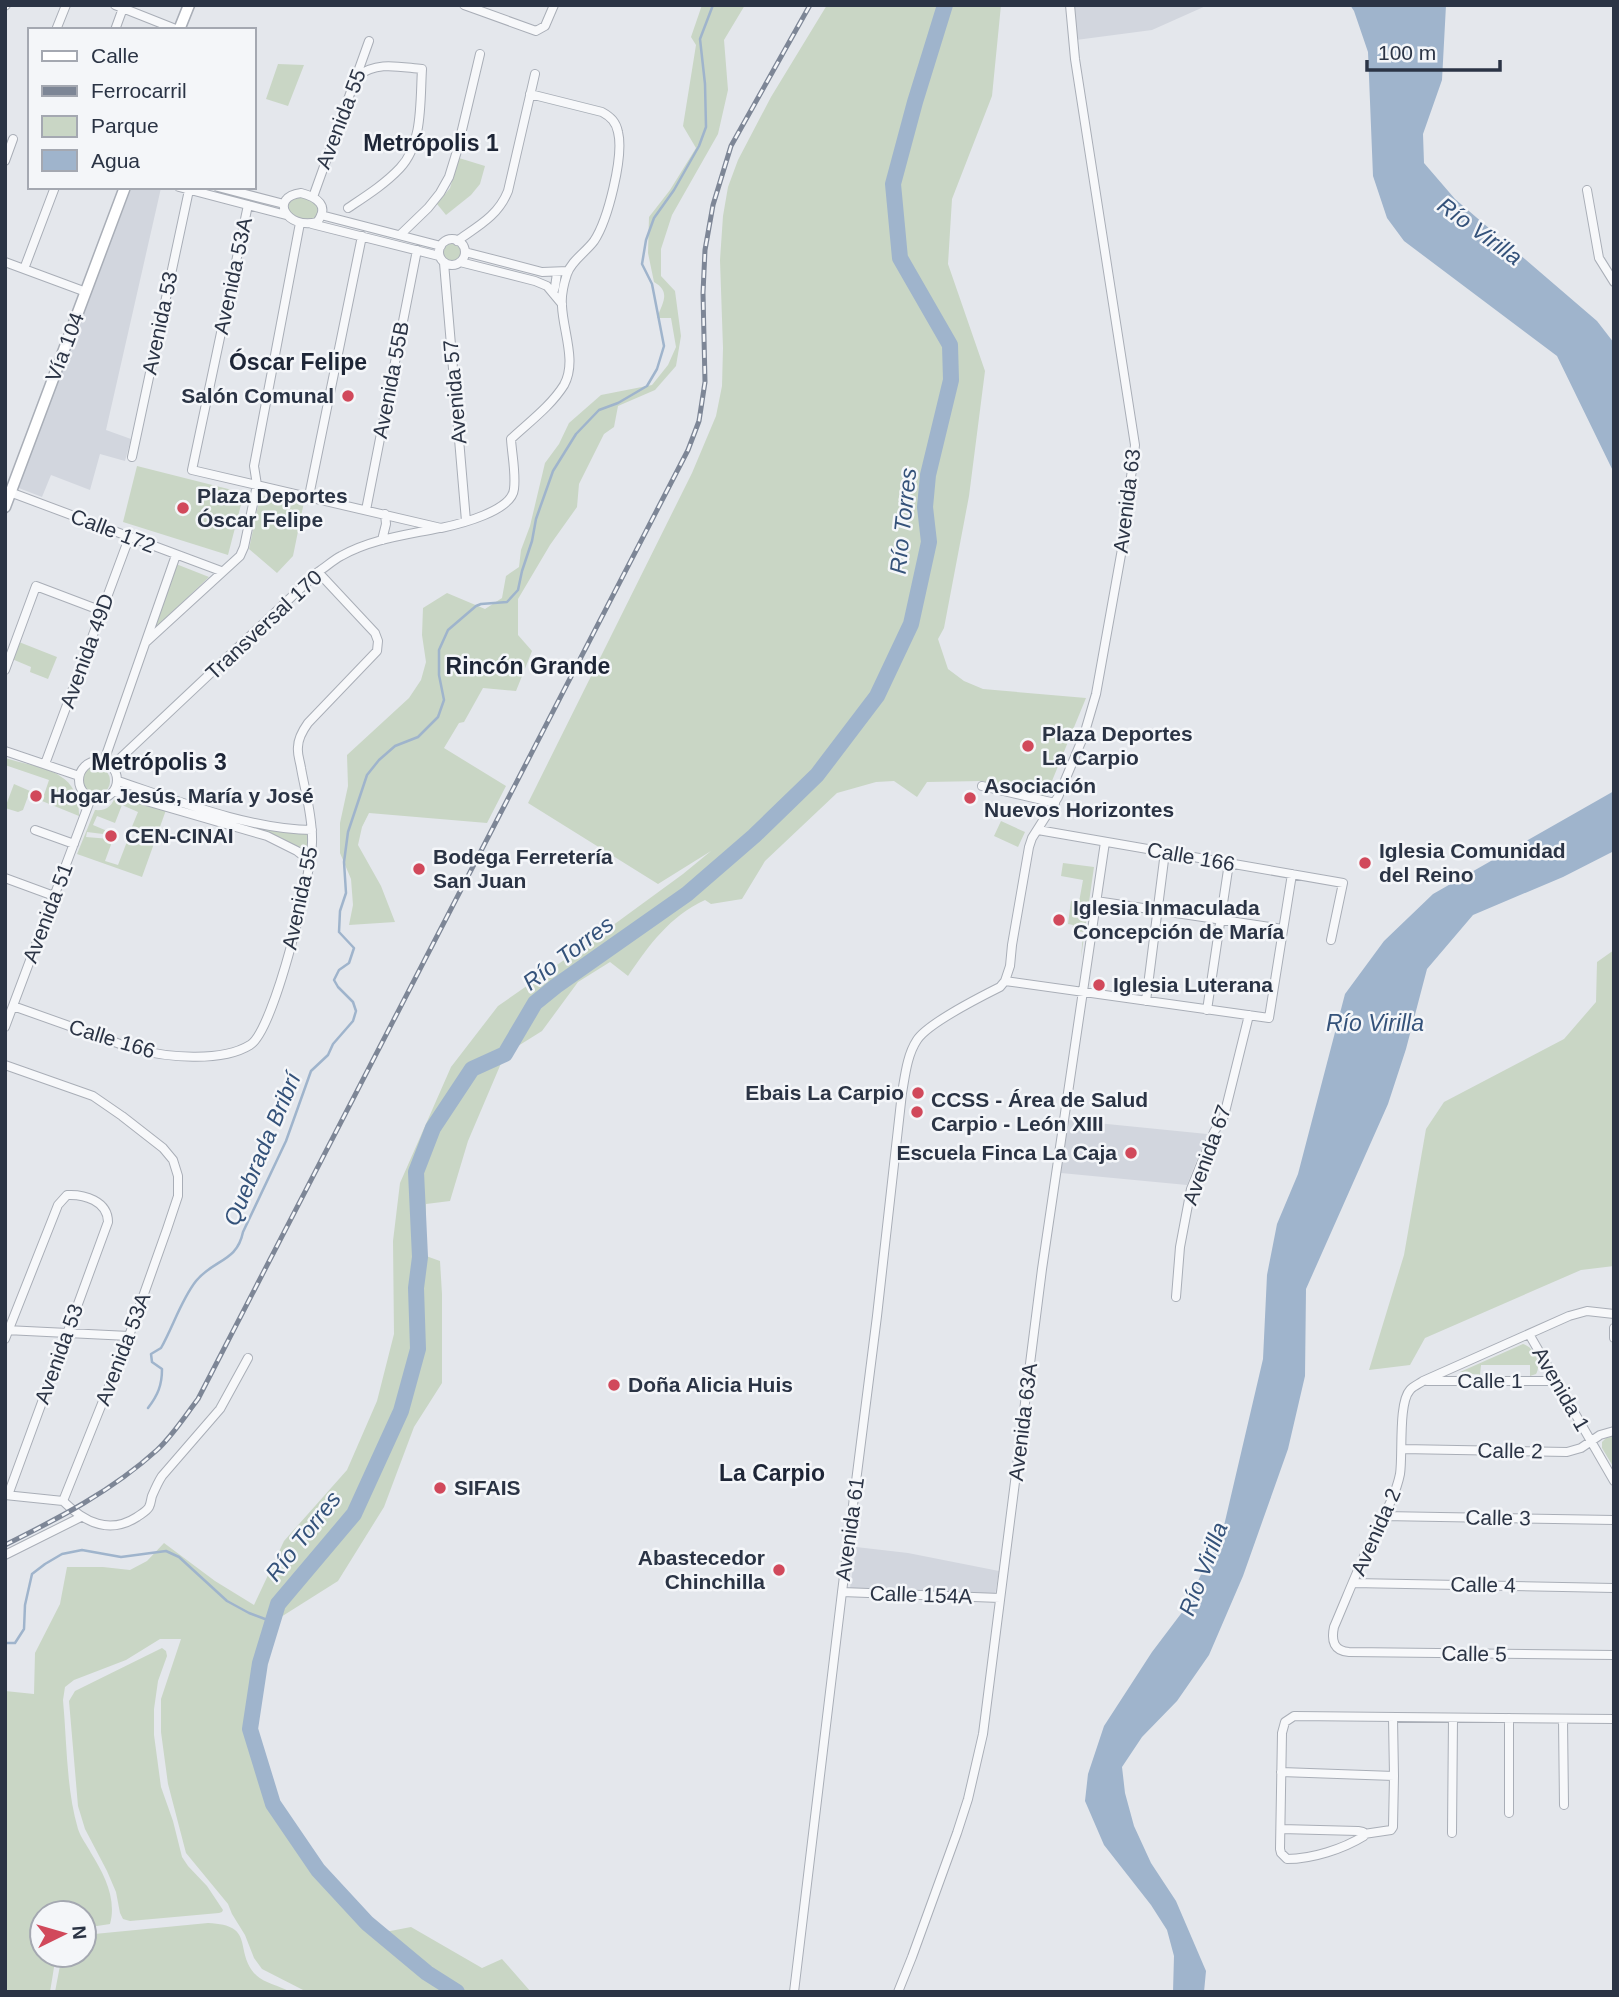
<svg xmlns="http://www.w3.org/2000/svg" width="1619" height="1997" viewBox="0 0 1619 1997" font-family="Arial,sans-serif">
<rect width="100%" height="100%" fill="#e4e7ec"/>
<!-- built -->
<path fill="#d2d6de" d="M 1074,5 L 1208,5 L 1152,30 L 1076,40 Z
M 132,187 L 161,188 L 106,430 L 131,439 L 125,461 L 100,454 L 90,490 L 51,475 L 42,497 L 16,487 Z
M 1067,1120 L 1207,1134 L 1187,1185 L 1061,1173 Z
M 856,1547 L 908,1553 L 999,1571 L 995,1595 L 950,1591 L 850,1588 Z"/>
<!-- green -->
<path fill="#c9d6c5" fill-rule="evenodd" d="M 702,5 L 745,5 L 724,40 L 728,90 L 718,134 L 672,215 L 661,249 L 661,276 L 675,291 L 681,336 L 676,366 L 655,390 L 618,406 L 614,427 L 604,434 L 579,484 L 577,507 L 550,545 L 518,599 L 518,635 L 532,651 L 516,691 L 483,688 L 464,722 L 459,723 L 444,748 L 506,786 L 487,823 L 369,813 L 362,827 L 358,845 L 381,886 L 395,922 L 349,925 L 353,905 L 351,879 L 340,853 L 340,823 L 348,786 L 347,755 L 409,698 L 421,680 L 426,662 L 422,635 L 423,608 L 447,593 L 485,609 L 502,598 L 506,576 L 519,567 L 521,550 L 530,526 L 545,463 L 559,444 L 569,423 L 601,395 L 652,385 L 668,365 L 676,347 L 671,318 L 657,318 C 663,302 671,292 654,282 L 648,253 L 649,217 L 670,190 L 696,148 L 683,126 L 696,45 L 691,37 Z
M 827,5 L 1001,5 L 992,96 L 952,199 L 948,264 L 985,371 L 969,496 L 944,628 L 938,639 L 948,669 L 964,681 L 983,689 L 1086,698 L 1045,798 L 982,781 L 927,782 L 917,797 L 894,781 L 876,782 L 837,793 L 765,861 L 742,899 L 711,904 L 705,900 C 669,917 650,944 628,976 L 610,962 L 578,982 L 542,1031 L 505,1054 L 468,1141 L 450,1201 L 426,1204 L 426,1256 L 440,1261 L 442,1294 L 442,1383 L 414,1427 L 384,1507 L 338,1581 L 273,1622 L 260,1663 L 250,1729 L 273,1804 L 318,1870 L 367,1923 L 380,1933 L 411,1927 L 482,1968 L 502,1959 L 531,1992 L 307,1992 L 262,1969 L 254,1958 L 245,1935 L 232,1914 L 228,1904 L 186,1853 L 168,1784 L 161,1732 L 161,1699 L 181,1639 L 160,1639 L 126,1660 L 74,1680 L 65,1687 L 63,1700 C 67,1742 66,1788 78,1829 C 81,1838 87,1845 91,1853 C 104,1874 117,1899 110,1924 L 84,1928 L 84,1913 L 42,1913 L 42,1955 L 56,1955 L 50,1992 L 5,1992 L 5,1691 L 34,1694 L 35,1653 L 60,1604 L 67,1567 L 103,1567 L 130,1570 L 147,1561 L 164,1543 L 215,1581 L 254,1605 L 284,1541 L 347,1470 L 377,1401 L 394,1334 L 393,1241 L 400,1183 L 451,1067 L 498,1006 L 590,942 L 683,874 L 711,851 L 658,884 L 528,803 L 692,473 L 716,416 L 722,386 L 723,348 L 720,260 L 723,216 L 728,187 L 738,160 L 771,97 Z
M 278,64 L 304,65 L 288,106 L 266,99 Z
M 459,158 L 485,166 L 480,184 L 471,195 L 446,215 L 437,204 L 450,188 Z
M 301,196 C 307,198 321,203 319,213 C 318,216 315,218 313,221 L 290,216 C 287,204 288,199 301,196 Z
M442 253a10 10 0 1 1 20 0a10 10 0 1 1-20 0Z
M 137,466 L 244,493 L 228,555 L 123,522 Z
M 271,494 L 304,502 L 293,556 L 277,573 L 249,549 L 259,501 L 262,497 Z
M 176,564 L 209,577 L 151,632 Z
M 19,642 L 57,657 L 48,679 L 30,672 L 31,667 L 12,659 Z
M 5,758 C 41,769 80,769 79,816 L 42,801 L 49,780 L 5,765 Z
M82 781a14 14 0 1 1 28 0a14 14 0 1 1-28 0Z
M 14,784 L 30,791 L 23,810 L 18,812 L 5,808 Z
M 116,795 L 166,810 L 142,877 L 77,854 L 95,810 C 107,811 112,806 116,795 ZM 122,805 L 138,812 L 131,829 L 137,832 L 134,840 L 128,839 L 118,865 L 105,861 L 112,842 L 109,841 L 110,839 L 86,837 L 87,832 L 111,835 L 112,833 L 93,825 L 97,816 L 115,823 Z
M 1001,821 L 1025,832 L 1018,847 L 994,836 Z
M 258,827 L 310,832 L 307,855 L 282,838 L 258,830 Z
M 1063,863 L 1094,867 L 1081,958 L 1083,932 L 1072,930 L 1073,925 L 1068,924 L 1071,901 L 1079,902 L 1083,880 L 1061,876 Z
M 1614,950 L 1614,1266 L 1581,1270 L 1425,1338 L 1410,1365 L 1369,1370 L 1404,1255 L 1426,1129 L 1444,1102 L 1564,1039 L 1596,1002 L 1597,962 Z
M 1523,1344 C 1534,1347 1542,1364 1536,1374 L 1530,1376 L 1530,1365 L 1481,1365 L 1480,1375 L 1460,1372 Z
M 1614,1436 L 1614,1468 L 1602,1448 L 1602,1442 L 1606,1438 Z
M 162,1648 L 166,1651 L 167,1656 L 158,1681 L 154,1709 L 154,1735 L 161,1787 L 173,1821 L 182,1857 L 188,1866 L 207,1886 L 223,1910 L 222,1912 L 219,1913 L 130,1921 L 123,1919 L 120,1913 L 116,1892 L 107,1871 L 85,1829 L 78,1806 L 69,1701 L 75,1691 Z
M 208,1923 C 257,1925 233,1951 256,1975 C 264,1983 280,1986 291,1992 L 55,1992 L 62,1955 L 84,1955 L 84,1935 Z"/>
<!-- water -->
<path fill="#9fb4cc" d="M 1350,5 L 1446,5 L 1442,80 L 1423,134 L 1424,163 L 1455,199 L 1597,321 L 1614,343 L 1614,473 L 1557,356 L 1404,241 L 1387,218 L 1373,176 L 1368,52 L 1354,11 Z
M 1614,791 L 1614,851 L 1563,877 L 1473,915 L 1427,969 L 1406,1049 L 1388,1104 L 1306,1289 L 1305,1376 L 1288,1449 L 1243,1576 L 1209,1655 L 1177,1701 L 1142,1737 L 1122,1767 L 1125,1793 L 1134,1826 L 1151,1863 L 1176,1901 L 1206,1971 L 1204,1992 L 1173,1992 L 1174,1956 L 1167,1930 L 1151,1905 L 1104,1845 L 1085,1801 L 1088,1774 L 1104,1726 L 1152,1652 L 1183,1611 L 1223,1530 L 1263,1359 L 1267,1275 L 1277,1224 L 1298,1174 L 1345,994 L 1384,941 L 1433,894 Z"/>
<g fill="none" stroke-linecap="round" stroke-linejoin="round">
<!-- stream -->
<path stroke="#9fb4cc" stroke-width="2.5" d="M 148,1408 C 158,1395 162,1385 162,1369 L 152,1362 L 151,1354 L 161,1348 C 173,1327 181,1300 196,1281 C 214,1259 237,1262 243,1232 L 286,1141 L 311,1071 L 328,1055 L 333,1044 L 353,1021 L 356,1011 L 353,1002 L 338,987 L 334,980 L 339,970 L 349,963 L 354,948 L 339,932 L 340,911 L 346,893 L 344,862 L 348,832 L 367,775 L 379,760 L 395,746 L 418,737 L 438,717 L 444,700 L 439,675 L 439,650 L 448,630 L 476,606 L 481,604 L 507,602 L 518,590 L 522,571 L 532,541 L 536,519 L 553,471 L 576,434 L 599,410 L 618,403 L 647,386 L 657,369 L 664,346 L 652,284 L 642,264 L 646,240 L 654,218 L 674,190 L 699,146 L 706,127 L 705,84 L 700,39 L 713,5
M 5,1643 L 15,1643 L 24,1629 L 25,1605 L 32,1574 L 45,1564 L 62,1554 L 82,1550 L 121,1557 L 166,1551 L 179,1557 L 227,1601 L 249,1613 L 273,1622"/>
<!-- river -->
<path stroke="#9fb4cc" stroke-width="16" d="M 457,1992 L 427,1973 L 367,1923 L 318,1870 L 273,1804 L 250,1729 L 260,1663 L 278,1604 L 354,1514 L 401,1411 L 418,1349 L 416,1288 L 420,1257 L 416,1172 L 433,1128 L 472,1069 L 505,1054 L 535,1003 L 556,986 L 687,894 L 754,836 L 817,775 L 877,696 L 911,624 L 929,542 L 925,507 L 928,475 L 951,380 L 950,345 L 900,258 L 893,184 L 915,102 L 945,5"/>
<!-- minor casing -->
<g stroke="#a9aeb7" stroke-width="10">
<path id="minor" d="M 115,5 L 178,30
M 464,5 L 536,31 L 545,26 L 554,5
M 5,6 L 6,5
M 56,30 L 66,5
M 115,30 L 123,8
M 5,161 L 13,139
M 179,187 L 286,215
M 218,187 L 284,204
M 1587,190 L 1599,258 L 1614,282
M 301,193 C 317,197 330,206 317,222 C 286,230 269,197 301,193 Z
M 313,197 L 369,41
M 248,205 L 192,470 L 441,528 C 460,524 512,511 514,489 C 516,473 512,455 511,439 C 528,423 551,406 564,385 C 577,362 563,331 562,306 C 561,296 564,283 567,274 C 571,261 586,252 594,241 C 608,220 624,156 618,132 C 616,122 611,117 602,112 L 530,94
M 348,208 C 366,196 385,184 400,168 C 423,144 420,101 422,69 C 399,67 377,61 358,76
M 321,215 L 441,246
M 312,224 L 439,256
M 400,235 L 428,208 L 440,193 L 449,177 L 457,151 L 480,54
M439 252a13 13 0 1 1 26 0a13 13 0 1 1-26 0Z
M 457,241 C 478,226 498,216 508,191 L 535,74
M 465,252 L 542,272 L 568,271
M 5,262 L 86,292
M 460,262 L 535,281 L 547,286 L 562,304
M 444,263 L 466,521
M 24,269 L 55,187
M 553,293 L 555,287 L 557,273
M 132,457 L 189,190
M 7,491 L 221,571
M 309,496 L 362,236
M 366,510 L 417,250
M 382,540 L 386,524 L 385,514
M 146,642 L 240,556 L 244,547 L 257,485 L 254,466 L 300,223
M 5,670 L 36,586 L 102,611
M 5,751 L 79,776
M79 780a19 19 0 1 1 38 0a19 19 0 1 1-38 0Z
M 104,761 L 176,555
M 45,764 L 129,538
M 112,766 L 318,572 C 326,567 333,560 341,556 C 371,539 406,535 439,528
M 118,781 C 175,800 252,830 312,830
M 982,786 L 1055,803
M 115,792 L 267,836 L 297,851 L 310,861
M 35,830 L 74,844
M 1038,830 L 1343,883 L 1331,940
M 5,878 L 54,896
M 1096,901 L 1283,929
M 1005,981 L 1010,966 L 1012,945 L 1029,847 L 1032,838 L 1058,797 L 1084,735 L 1096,694 L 1122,549 L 1135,445 L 1075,59 L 1070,5
M 1005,981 L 1269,1018 L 1292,874
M 1146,1001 L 1165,852
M 13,1006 L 134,1049 C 166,1057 221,1063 250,1045 C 274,1031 314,867 312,837 C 312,814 305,791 301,768 C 300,761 297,754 298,747 C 298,738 303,730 308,723 L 377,651 L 378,641 L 375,633 L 318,572
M 1207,1010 L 1229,863
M 5,1027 L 91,798
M 5,1065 L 93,1096 L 122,1116 L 163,1148 L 173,1160 L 178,1176 L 178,1196 L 167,1229 L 129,1336 L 63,1501
M 1176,1297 L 1180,1247 L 1191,1189 L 1214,1132 L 1224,1116 L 1249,1015
M 1614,1314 L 1587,1311 L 1569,1316 L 1423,1381 C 1419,1384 1413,1386 1410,1390 C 1398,1403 1403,1455 1400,1474 C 1395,1499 1380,1521 1370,1543 C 1357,1571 1346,1599 1334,1627 C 1331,1641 1334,1651 1349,1652 L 1614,1655
M 1614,1328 L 1614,1338
M 6,1330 L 129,1336
M 1529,1334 L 1614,1481
M 5,1339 L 58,1205 L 67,1195 C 84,1194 108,1201 108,1222 L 8,1495
M 1427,1381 L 1557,1381
M 1402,1449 L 1567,1452 L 1581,1448 L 1600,1435 L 1614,1431
M 5,1495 L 63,1501
M 63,1501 C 84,1522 109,1535 137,1517 C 141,1514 147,1511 149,1507 C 151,1503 151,1499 152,1496 C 155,1489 158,1482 162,1476 L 220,1409 L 248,1358
M 1383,1516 L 1614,1520
M 5,1555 L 81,1517
M 1353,1583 L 1614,1588
M 842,1592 L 1000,1598
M 1393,1718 L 1394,1776
M 1563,1719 L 1564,1805
M 1281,1772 L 1394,1776 L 1393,1827 L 1391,1830 L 1364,1834
M 1509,1813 L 1509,1718
M 1281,1829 L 1358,1831 L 1363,1832 L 1364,1836 C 1343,1849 1312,1859 1287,1859 L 1281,1853 L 1280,1849 L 1282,1733 L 1285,1722 L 1294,1716 L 1614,1719
M 1452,1833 L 1453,1718
M 794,1992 L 842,1592 L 877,1316 L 902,1093 C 905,1076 907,1055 917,1040 C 928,1023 980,997 1000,987 L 1005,981
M 898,1992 L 912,1957 L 957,1833 L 968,1799 L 983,1734 L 1042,1269 L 1105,842"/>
</g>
<!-- secondary casing -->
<g stroke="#a9aeb7" stroke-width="13">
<path id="secondary" d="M 179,30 L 189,5
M 5,507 L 125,187"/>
</g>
<!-- minor -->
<use href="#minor" stroke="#f7f8fa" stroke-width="8"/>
<!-- secondary -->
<use href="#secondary" stroke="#fff" stroke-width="10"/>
<!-- rail casing -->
<g stroke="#7d8696" stroke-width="5">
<path id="rail" d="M 5,1545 C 59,1518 112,1491 157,1450 C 173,1435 185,1416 198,1399 L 688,450 L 699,421 L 705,382 L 703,293 L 705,250 L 713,205 L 731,146 L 810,5"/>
</g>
<!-- rail -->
<use href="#rail" stroke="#f4f6f9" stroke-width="2.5" stroke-dasharray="8" stroke-linecap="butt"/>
</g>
<!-- markers -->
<g fill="#d1495b" stroke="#f4f6f9" stroke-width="2.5">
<circle cx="348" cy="396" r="7"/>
<circle cx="183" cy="508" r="7"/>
<circle cx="1028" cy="746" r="7"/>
<circle cx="36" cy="796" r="7"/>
<circle cx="970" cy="798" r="7"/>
<circle cx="111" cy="836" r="7"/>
<circle cx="1365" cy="863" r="7"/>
<circle cx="419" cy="869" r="7"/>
<circle cx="1059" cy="920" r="7"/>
<circle cx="1099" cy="985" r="7"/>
<circle cx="918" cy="1093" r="7"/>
<circle cx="917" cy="1112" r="7"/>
<circle cx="1131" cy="1153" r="7"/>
<circle cx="614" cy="1385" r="7"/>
<circle cx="440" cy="1488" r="7"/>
<circle cx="779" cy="1570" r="7"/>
</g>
<g text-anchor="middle" stroke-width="5" stroke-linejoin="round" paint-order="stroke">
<!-- street labels -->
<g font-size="21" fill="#2b3445" stroke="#f4f6f9">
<text transform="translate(341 119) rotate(-69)" y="7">Avenida 55</text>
<text transform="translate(233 276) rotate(-78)" y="7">Avenida 53A</text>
<text transform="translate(160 323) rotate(-78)" y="7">Avenida 53</text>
<text transform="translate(65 347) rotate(-69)" y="7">Vía 104</text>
<text transform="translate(391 380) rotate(-79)" y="7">Avenida 55B</text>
<text transform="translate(455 392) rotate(-95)" y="7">Avenida 57</text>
<text transform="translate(1127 501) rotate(-83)" y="7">Avenida 63</text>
<text transform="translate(113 531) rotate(21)" y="7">Calle 172</text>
<text transform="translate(264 625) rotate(-43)" y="7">Transversal 170</text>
<text transform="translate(87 651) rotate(-70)" y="7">Avenida 49D</text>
<text transform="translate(1191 857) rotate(10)" y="7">Calle 166</text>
<text transform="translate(300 898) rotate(-78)" y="7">Avenida 55</text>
<text transform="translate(48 913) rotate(-69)" y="7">Avenida 51</text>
<text transform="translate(112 1039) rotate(17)" y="7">Calle 166</text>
<text transform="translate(1207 1155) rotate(-70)" y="7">Avenida 67</text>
<text transform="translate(123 1349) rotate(-69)" y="7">Avenida 53A</text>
<text transform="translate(59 1354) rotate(-70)" y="7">Avenida 53</text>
<text x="1490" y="1388">Calle 1</text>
<text transform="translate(1561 1389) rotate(60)" y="7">Avenida 1</text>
<text transform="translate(1023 1422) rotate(-83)" y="7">Avenida 63A</text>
<text transform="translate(1510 1451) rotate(1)" y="7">Calle 2</text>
<text transform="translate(1498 1518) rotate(1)" y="7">Calle 3</text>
<text transform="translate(850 1529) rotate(-82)" y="7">Avenida 61</text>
<text transform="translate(1376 1532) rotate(-66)" y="7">Avenida 2</text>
<text transform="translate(1483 1585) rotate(1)" y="7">Calle 4</text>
<text transform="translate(921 1595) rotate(2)" y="7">Calle 154A</text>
<text transform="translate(1474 1654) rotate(1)" y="7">Calle 5</text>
</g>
<!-- poi labels -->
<g font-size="21" font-weight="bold" fill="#2b3445" stroke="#f4f6f9" text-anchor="start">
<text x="334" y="403" text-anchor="end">Salón Comunal</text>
<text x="197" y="503">Plaza Deportes<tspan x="197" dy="24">Óscar Felipe</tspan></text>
<text x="1042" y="741">Plaza Deportes<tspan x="1042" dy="24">La Carpio</tspan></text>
<text x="984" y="793">Asociación<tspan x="984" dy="24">Nuevos Horizontes</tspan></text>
<text x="50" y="803">Hogar Jesús, María y José</text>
<text x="125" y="843">CEN-CINAI</text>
<text x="1379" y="858">Iglesia Comunidad<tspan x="1379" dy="24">del Reino</tspan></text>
<text x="433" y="864">Bodega Ferretería<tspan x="433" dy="24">San Juan</tspan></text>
<text x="1073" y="915">Iglesia Inmaculada<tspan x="1073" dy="24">Concepción de María</tspan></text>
<text x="1113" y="992">Iglesia Luterana</text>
<text x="904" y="1100" text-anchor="end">Ebais La Carpio</text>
<text x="931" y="1107">CCSS - Área de Salud<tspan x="931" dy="24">Carpio - León XIII</tspan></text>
<text x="1117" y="1160" text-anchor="end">Escuela Finca La Caja</text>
<text x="628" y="1392">Doña Alicia Huis</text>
<text x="454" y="1495">SIFAIS</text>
<text x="765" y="1565" text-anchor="end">Abastecedor<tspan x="765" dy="24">Chinchilla</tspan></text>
</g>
<!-- neighbourhood labels -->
<g font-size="23" font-weight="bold" fill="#1d2536" stroke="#f4f6f9">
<text x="431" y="151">Metrópolis 1</text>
<text x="298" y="370">Óscar Felipe</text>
<text x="528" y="674">Rincón Grande</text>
<text x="159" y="770">Metrópolis 3</text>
<text x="772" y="1481">La Carpio</text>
</g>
<!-- water labels -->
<g font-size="23" font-style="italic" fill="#34527a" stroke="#f4f6f9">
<text transform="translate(1480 231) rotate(36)" y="8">Río Virilla</text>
<text transform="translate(903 521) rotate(-84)" y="8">Río Torres</text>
<text transform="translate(568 953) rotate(-37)" y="8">Río Torres</text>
<text x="1375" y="1031">Río Virilla</text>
<text transform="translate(262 1149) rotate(-67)" y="8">Quebrada Bribrí</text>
<text transform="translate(303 1536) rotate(-52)" y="8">Río Torres</text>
<text transform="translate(1203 1569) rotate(-69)" y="8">Río Virilla</text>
</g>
</g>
<!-- border -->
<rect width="1619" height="1997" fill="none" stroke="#2b3445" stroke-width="14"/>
<!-- legend -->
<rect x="28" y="28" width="228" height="161" fill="#f4f6f9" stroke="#a4a8b1" stroke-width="2"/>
<rect x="42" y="51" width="35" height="10" fill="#ffffff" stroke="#a4a8b1" stroke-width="2"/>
<text x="91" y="63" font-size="21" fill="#2b3445">Calle</text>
<rect x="42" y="86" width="35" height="10" fill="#7d8696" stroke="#a4a8b1" stroke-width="2"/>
<text x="91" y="98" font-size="21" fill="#2b3445">Ferrocarril</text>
<rect x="42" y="116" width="35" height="21" fill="#c9d6c5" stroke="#a4a8b1" stroke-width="2"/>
<text x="91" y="133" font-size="21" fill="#2b3445">Parque</text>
<rect x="42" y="150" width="35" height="21" fill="#9fb4cc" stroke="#a4a8b1" stroke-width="2"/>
<text x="91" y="168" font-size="21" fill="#2b3445">Agua</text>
<!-- north arrow -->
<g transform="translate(63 1934) rotate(85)"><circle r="33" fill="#f4f6f9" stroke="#a4a8b1" stroke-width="2"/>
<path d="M0-5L12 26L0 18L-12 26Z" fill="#d1495b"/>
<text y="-10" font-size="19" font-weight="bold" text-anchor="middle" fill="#2b3445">N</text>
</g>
<!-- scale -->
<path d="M1367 60v10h133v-10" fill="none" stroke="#2b3445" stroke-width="3.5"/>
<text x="1378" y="60" font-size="21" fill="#2b3445" stroke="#f4f6f9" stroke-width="5" paint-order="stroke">100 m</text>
</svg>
